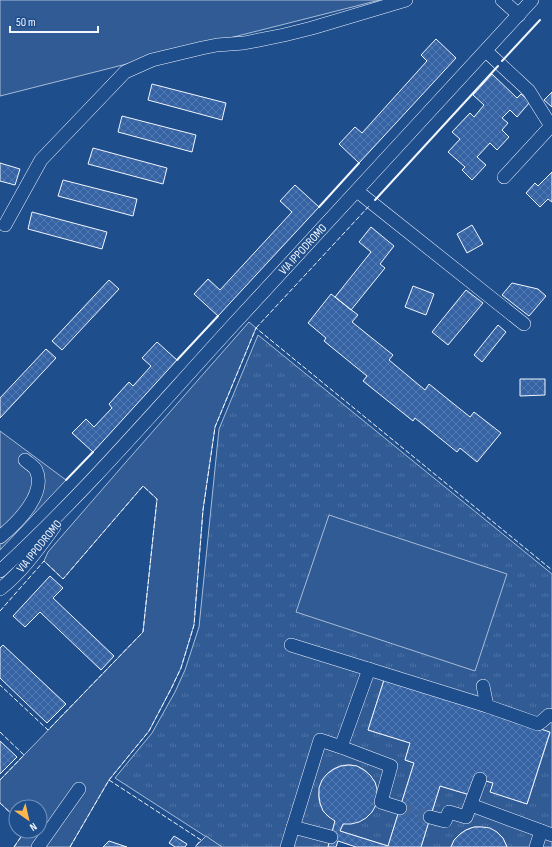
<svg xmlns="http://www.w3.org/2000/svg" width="552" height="847" viewBox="0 0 552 847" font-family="'Sofia Sans Condensed',sans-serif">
<defs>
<pattern id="grass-tufts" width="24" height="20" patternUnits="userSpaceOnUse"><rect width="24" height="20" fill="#305b95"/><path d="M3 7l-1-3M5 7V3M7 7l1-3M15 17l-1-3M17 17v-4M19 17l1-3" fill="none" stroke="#4e73a5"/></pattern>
<pattern id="building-cross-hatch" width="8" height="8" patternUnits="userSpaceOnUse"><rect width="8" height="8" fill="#3563a3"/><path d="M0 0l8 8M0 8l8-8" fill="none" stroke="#537ab1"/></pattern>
</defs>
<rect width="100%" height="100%" fill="#1f4e8c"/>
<!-- grass -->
<path fill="url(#grass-tufts)" stroke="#a8bbd7" d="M 258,335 L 552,574 L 552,847 L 507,847 C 505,840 501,837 495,833 C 478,820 459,829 451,847 L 421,847 L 440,786 L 470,795 L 475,778 L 493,783 L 491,792 L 527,804 L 550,733 L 384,680 L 368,730 L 410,743 L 405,760 L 414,763 L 388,846 L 340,831 L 343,824 L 377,797 C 376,754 322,756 319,793 C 318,799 320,806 324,811 C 327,815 332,818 335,821 L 328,847 L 222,847 L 115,778 L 152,733 L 175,692 L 185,670 L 199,627 L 219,429 Z"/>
<!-- built -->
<path fill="#305b95" stroke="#a8bbd7" d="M 0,0 L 380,0 L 0,96 Z
M 249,322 L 256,328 L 215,427 L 203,510 L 194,625 L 181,668 L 171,689 L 149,731 L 109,780 L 70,847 L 14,847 L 25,831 L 40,831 L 40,807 L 16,807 L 16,818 L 0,803 L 0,780 L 143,632 L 157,499 L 143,486 L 63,579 L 44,561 L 48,552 L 126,462 Z
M 0,431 L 66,480 L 0,550 Z
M 329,515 L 507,574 L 475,671 L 296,612 Z
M 206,836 L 222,847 L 195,847 Z"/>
<!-- building -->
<path fill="url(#building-cross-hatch)" stroke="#f2f6ff" d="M 436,39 L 456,58 L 359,163 L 339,144 L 355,127 L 362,133 L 427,61 L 421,55 Z
M 492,74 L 517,98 L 521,94 L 530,102 L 517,117 L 510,110 L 502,118 L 508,123 L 502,130 L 509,137 L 497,150 L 490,143 L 477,157 L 486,165 L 472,180 L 462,170 L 465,167 L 448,152 L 460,139 L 452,132 L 470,113 L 474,117 L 484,105 L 473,95 Z
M 152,84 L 226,103 L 222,120 L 148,100 Z
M 552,92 L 552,107 L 544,100 Z
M 122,116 L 196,135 L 192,152 L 118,132 Z
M 93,148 L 167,168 L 163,184 L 88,164 Z
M 0,163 L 20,169 L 15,185 L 0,181 Z
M 552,172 L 552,202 L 548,199 L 540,207 L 526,193 L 535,183 L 538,186 Z
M 63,180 L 137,199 L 133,216 L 58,196 Z
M 295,185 L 319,207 L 218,316 L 194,294 L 208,279 L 220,290 L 292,212 L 280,201 Z
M 32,212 L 107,232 L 102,249 L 28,229 Z
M 472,225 L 483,244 L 467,253 L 457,234 Z
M 371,227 L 394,246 L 380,264 L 385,268 L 351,310 L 335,297 L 371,252 L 359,242 Z
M 109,280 L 119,289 L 62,350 L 52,341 Z
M 512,283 L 538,289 L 546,296 L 529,316 L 502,295 Z
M 413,286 L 434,294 L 426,315 L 405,307 Z
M 466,290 L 483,303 L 448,345 L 432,332 Z
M 331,294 L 358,315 L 352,322 L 393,355 L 389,360 L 425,390 L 429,384 L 470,417 L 474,412 L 501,433 L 477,462 L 460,448 L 457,452 L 415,418 L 413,421 L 363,381 L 367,376 L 324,341 L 326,338 L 308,323 Z
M 498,325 L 506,332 L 482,362 L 474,355 Z
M 157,342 L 177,360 L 93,452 L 72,433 L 86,419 L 94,427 L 112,408 L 109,404 L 129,382 L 133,386 L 151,366 L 142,358 Z
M 46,349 L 56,358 L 0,418 L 0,398 Z
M 520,379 L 545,379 L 545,395 L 520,396 Z
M 50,576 L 63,588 L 53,598 L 114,656 L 101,670 L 40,612 L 25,627 L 13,616 Z
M 3,645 L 66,704 L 47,723 L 0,678 L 0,648 Z
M 384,680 L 550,732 L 527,804 L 490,792 L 493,783 L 475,778 L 470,795 L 440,786 L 421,847 L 356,847 L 338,841 L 336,847 L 328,847 L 335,821 L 329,817 L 323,811 L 320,803 L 319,796 L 319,788 L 322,780 L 327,774 L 334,769 L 341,766 L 349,765 L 357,766 L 364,770 L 370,775 L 375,782 L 377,789 L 377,797 L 376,805 L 372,812 L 366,818 L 359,822 L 351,824 L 343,824 L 340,831 L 388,846 L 414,763 L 405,760 L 410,743 L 368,730 Z
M 0,741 L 17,757 L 0,774 Z
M 474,827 L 482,827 L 490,828 L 497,832 L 503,838 L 507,847 L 451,847 L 454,840 L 460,834 L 466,830 Z
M 174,836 L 187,844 L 185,847 L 175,847 L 169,843 Z
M 109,841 L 127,847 L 103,847 Z"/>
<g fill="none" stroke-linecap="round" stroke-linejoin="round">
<!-- minor-tunnel -->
<path stroke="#3f679d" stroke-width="13" stroke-dasharray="13 6" stroke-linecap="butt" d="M 400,808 L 430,817"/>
<!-- minor casing -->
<g stroke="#f2f6ff" stroke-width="14">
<g id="minor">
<path d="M 502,0 L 519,15"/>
<path d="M 486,51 L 529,91 L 551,126 L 504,177"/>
<path d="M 357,191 L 524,324"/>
<path d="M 5,225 L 41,160 L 125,72 L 152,60 L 202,48 L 217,45 L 244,43 L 284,35 L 312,28 L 406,0"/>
<path d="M 0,537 C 17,523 47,494 36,470 C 34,466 28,463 25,460"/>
<path id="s1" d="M 0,571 C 83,495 156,409 232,326 C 332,217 432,109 532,0"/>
<path d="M 0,589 C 22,572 38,549 54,527"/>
<path d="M 291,645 L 487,706 L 538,724 L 541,722 L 549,715 L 552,716"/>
<path d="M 369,669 L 341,747 L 391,766 L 381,802 L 400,808"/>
<path d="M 483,686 L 487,706"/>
<path d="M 471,805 L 552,835"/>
<path d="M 430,817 L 445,821 L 449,812 L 466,817 L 480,779"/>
<path d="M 293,827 L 331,837"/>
<path d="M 38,847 L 79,789"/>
<path d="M 287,847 L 320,740 L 341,747"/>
<path d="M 536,847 L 541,831"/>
</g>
</g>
<!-- minor -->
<use href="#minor" stroke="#1f4e8c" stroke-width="13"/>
<!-- fence -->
<path stroke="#f2f6ff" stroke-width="1" stroke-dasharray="5 2" stroke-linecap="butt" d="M 256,328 L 370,205
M 0,611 L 44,561 L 63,579 L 143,486 L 157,499 L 143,632 L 48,730 L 0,685
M 0,732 L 24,755 L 0,780
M 109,780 L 201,840 L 195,847
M 0,803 L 16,818
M 14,847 L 25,831
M 70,847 L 109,780 L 149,731 L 171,689 L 181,668 L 194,625 L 203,510 L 215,427 L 256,328 L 552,570"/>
<!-- wall -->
<path stroke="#f2f6ff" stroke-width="2" d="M 502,61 L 540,20
M 375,200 L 498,66
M 319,207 L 359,163
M 177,360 L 218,316
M 66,480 L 93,452"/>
</g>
<g text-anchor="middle" stroke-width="3" stroke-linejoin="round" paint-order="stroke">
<!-- street labels -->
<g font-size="12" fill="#f2f6ff" stroke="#1f4e8c">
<text dy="4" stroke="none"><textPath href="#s1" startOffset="442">VIA IPPODROMO</textPath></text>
<text transform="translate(39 546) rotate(-51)" y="4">VIA IPPODROMO</text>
</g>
</g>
<!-- north arrow -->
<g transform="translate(28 819) rotate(146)"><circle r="19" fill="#1f4e8c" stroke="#7391ba"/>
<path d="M0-3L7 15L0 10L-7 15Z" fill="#ffb74d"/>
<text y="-6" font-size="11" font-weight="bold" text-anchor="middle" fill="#f2f6ff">N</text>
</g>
<!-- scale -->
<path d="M10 26v6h88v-6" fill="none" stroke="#f2f6ff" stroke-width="2"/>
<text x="16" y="26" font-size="12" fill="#f2f6ff" stroke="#1f4e8c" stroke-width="3" paint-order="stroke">50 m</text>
</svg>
